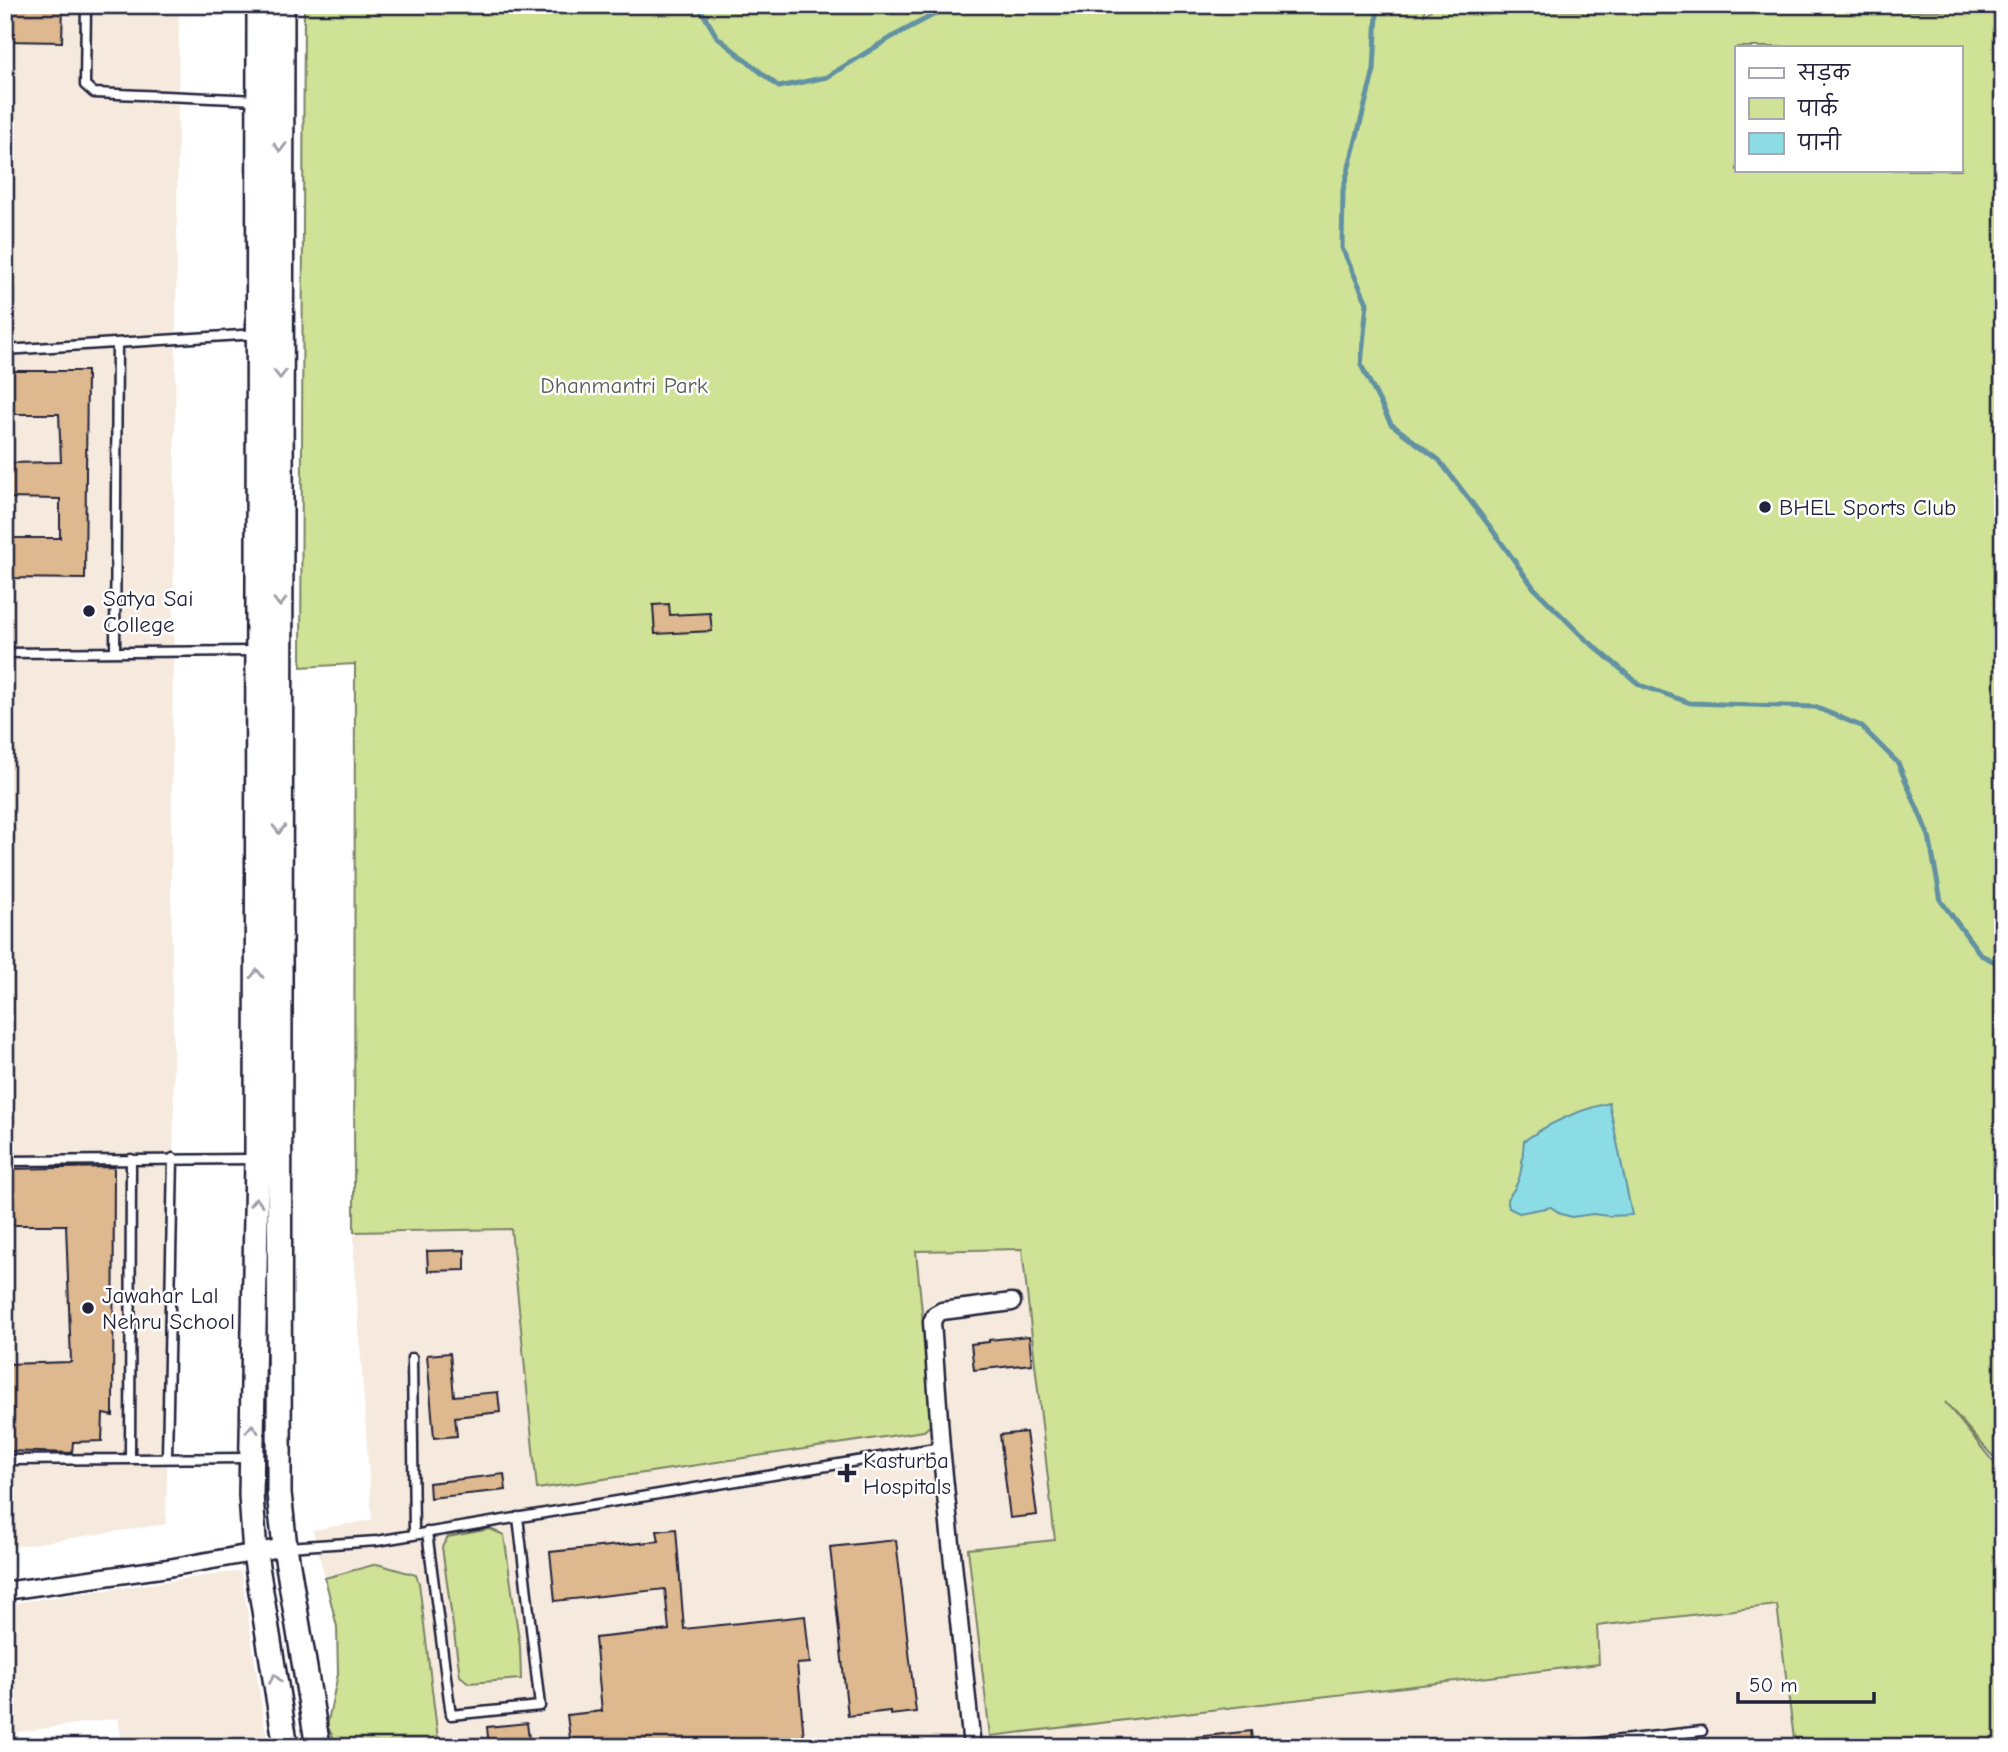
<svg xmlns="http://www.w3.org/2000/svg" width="2008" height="1752" viewBox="0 0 2008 1752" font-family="'Comic Neue','Playpen Sans Deva',sans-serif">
<rect width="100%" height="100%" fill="#fff"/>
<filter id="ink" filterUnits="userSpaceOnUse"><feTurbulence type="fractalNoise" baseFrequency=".0143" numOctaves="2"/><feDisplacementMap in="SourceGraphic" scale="14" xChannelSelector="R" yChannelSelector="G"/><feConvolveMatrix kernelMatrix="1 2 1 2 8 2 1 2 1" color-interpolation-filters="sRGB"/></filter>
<g filter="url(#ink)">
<!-- built -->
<path fill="#f5eadd" d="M 5,5 L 179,5 L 171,884 L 174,1113 L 166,1524 L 5,1548 Z
M 511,1229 L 537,1489 L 924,1431 L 933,1423 L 916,1250 L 1022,1249 L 1055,1541 L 1599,1663 L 1596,1626 L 1778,1605 L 1795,1747 L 339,1747 L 327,1726 L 338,1674 L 337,1627 L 313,1530 L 372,1520 L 354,1256 L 354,1232 Z
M 241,1571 L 268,1747 L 123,1747 L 118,1718 L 5,1734 L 5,1604 Z"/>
<!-- green -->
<path fill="#d0e296" stroke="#798268" stroke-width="2" fill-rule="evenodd" d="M 304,5 L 1425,5 L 1424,15 L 1431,10 L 1431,5 L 1530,5 L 1452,10 L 1938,11 L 1977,5 L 2003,5 L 2003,1468 L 1945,1402 L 2003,1474 L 2003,1747 L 1795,1747 L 1777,1605 L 1597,1626 L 1599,1664 L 990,1736 L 968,1549 L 1055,1540 L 1022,1249 L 916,1251 L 933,1423 L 924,1431 L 537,1489 L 511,1229 L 354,1232 L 355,664 L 301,667 ZM 1737,47 L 1961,47 L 1961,170 L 1737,170 Z
M 490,1529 L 504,1535 L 520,1646 L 521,1679 L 469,1683 L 460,1676 L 442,1547 L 448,1537 Z
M 377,1564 L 416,1575 L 419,1583 L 439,1747 L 339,1747 L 327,1726 L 338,1674 L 337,1627 L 325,1578 Z"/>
<!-- water -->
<path fill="#8cdce6" stroke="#6292a2" stroke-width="2" d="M 1609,1103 L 1632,1215 L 1608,1216 L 1593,1214 L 1572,1217 L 1561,1214 L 1551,1207 L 1519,1213 L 1509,1208 L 1507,1199 C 1524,1179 1521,1166 1524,1141 C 1549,1123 1579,1110 1609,1103 Z"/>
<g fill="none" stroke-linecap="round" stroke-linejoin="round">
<!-- stream -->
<path stroke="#6292a2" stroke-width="5" d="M 698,5 L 717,37 L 779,87 L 827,77 L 890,38 L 952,5
M 1374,5 L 1377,13 L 1374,70 L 1343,190 L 1342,248 L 1367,303 L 1361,365 L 1391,424 L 1439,460 L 1488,524 L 1534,588 L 1582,636 L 1640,685 L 1690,703 L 1815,707 L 1861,726 L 1898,763 L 1929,836 L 1941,901 L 1981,955 L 2003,966"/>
</g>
<!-- building -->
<path fill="#deb88f" stroke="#22223b" stroke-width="2" d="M 41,5 L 63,5 L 62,42 L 5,41 L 5,6 Z
M 5,371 L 87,371 L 85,579 L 5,578 L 5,538 L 60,538 L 60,499 L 5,498 L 5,463 L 61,462 L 59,414 L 5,414 Z
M 669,604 L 670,615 L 710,613 L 712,631 L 655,634 L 653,605 Z
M 114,1167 L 113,1416 L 103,1414 L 102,1441 L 73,1442 L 72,1453 L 5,1451 L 5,1364 L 71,1362 L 66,1225 L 5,1225 L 5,1169 Z
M 465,1250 L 465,1270 L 428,1271 L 427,1251 Z
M 1029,1336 L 1032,1364 L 974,1370 L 971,1344 L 989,1342 L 989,1340 Z
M 450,1353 L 454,1396 L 498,1392 L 500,1412 L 455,1417 L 457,1436 L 434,1438 L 427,1355 Z
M 1026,1432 L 1037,1515 L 1010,1518 L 1000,1435 Z
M 504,1474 L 506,1490 L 430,1498 L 429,1483 Z
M 676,1529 L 684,1629 L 805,1616 L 810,1663 L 797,1664 L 804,1738 L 735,1745 L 735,1747 L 571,1747 L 567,1715 L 602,1711 L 595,1638 L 669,1630 L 665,1589 L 555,1601 L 550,1552 L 659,1541 L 657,1531 Z
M 896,1540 L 916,1712 L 890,1715 L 890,1711 L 848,1716 L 830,1547 Z
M 527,1723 L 530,1747 L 489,1747 L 487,1727 Z
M 1251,1731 L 1253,1747 L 1197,1747 L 1196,1737 Z"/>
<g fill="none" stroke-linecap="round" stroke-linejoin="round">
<!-- service casing -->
<g stroke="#22223b" stroke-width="13">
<path id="service" d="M 86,5 L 85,85 L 94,93 L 258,100
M 5,350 L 257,334
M 115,652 L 117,343
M 5,653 L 255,651
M 5,1161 L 254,1159
M 412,1358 L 414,1534
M 167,1457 L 173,1158
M 130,1458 L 131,1159
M 5,1460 L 248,1458
M 427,1532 L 451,1715 L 540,1706 L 518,1517
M 288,1547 L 377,1541 L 941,1447
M 1559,1747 L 1702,1731"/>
</g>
<!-- minor casing -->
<g stroke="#22223b" stroke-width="21">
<path id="minor" d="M 5,1591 L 168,1568 L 285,1547
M 972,1747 L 941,1447 L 932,1322 L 935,1315 L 942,1311 L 1012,1302"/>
</g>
<!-- secondary casing -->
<g stroke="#22223b" stroke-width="28">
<path id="secondary" d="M 259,5 L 257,1159 L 251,1495 L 255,1554 L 286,1747
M 282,5 L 279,1493 L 285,1547 L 318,1747"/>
</g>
<!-- service -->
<use href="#service" stroke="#fff" stroke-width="8"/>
<!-- minor -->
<use href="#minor" stroke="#fff" stroke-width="16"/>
<!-- secondary -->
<use href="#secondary" stroke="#fff" stroke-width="23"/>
</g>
<!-- one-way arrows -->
<defs><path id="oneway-chevron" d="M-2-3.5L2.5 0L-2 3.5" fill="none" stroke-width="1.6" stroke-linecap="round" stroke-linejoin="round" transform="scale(1.75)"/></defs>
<g stroke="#9c9ca7">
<use href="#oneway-chevron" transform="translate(280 147) rotate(90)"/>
<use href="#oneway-chevron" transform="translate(280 374) rotate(90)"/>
<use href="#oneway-chevron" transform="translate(280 602) rotate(90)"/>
<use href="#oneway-chevron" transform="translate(279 829) rotate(90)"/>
<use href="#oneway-chevron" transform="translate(257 974) rotate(-90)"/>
<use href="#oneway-chevron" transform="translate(256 1202) rotate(-89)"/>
<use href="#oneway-chevron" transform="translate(252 1429) rotate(-89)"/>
<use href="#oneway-chevron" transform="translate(275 1679) rotate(-99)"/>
</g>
</g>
<!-- markers -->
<g fill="#22223b" stroke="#fff" stroke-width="2.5">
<circle cx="1765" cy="507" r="7"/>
<circle cx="89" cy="611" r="7"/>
<circle cx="88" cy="1308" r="7"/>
<path d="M843.5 1462.5h7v7h7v7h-7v7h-7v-7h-7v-7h7z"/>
</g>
<g text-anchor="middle" stroke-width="5" stroke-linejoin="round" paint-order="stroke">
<!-- park labels -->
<g font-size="23" fill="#565c56" stroke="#fff">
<text x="624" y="393">Dhanmantri Park</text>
</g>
<!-- poi labels -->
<g font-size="23" fill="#22223b" stroke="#fff" text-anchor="start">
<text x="1779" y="515">BHEL Sports Club</text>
<text x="103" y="606">Satya Sai<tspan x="103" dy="26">College</tspan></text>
<text x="102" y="1303">Jawahar Lal<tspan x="102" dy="26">Nehru School</tspan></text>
<text x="863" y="1468">Kasturba<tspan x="863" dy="26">Hospitals</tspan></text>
</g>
</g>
<!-- margin -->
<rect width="2008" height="1752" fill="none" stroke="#fff" stroke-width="28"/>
<rect x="14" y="14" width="1980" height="1724" fill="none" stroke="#22223b" stroke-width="2.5" filter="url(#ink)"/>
<!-- legend -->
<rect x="1735" y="46" width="228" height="126" fill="#ffffff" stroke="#a7a7b1" stroke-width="2"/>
<rect x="1749" y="68" width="35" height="10" fill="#ffffff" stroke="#a7a7b1" stroke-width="2"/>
<text x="1798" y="80" font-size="21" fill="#22223b">सड़क</text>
<rect x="1749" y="98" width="35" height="21" fill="#d0e296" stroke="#a7a7b1" stroke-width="2"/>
<text x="1798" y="116" font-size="21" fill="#22223b">पार्क</text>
<rect x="1749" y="133" width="35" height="21" fill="#8cdce6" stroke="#a7a7b1" stroke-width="2"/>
<text x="1798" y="150" font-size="21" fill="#22223b">पानी</text>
<!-- scale -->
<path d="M1738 1692v10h136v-10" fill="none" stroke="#22223b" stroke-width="3.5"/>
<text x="1749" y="1692" font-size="21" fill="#22223b" stroke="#ffffff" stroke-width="5" paint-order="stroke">50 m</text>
</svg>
